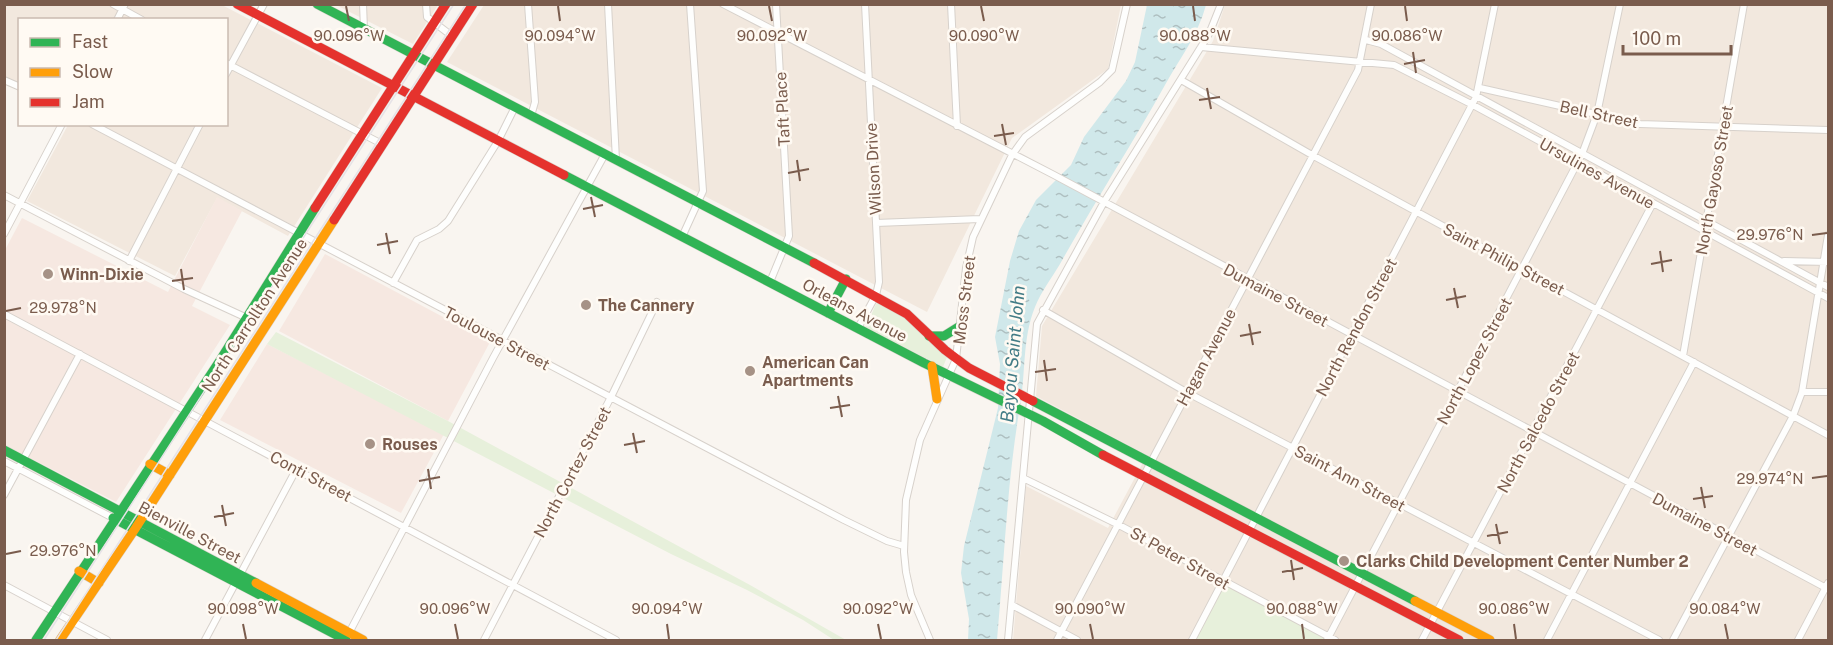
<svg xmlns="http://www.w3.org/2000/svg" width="1833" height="645" viewBox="0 0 1833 645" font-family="'Public Sans',sans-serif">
<defs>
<pattern id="water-ripples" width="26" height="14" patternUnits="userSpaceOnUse" patternTransform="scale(1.5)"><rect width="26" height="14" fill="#d0e8ea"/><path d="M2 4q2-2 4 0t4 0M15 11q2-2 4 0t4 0" fill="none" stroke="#aebfc0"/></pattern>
</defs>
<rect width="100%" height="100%" fill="#f9f5f0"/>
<!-- residential -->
<path fill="#f2e8de" d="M 4,5 L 222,5 L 382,88 L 288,236 L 217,198 L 175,276 L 27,201 L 68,125 L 226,124 L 226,20 L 20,20 L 19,84 L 5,76 Z
M 336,5 L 438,5 L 413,44 Z
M 484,5 L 1121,5 L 1108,69 L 1012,138 L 927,312 L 447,62 Z
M 1225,5 L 1828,5 L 1828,640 L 1013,640 L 1026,486 L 1108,528 L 1147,455 L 1036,396 L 1042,326 L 1213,41 Z"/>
<!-- commercial -->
<path fill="#f6e8e1" d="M 217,197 L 242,211 L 192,306 L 230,325 L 116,502 L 5,445 L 5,250 L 22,218 L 168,292 Z
M 325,254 L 490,342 L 448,421 L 279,331 Z
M 267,344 L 444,434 L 401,513 L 220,420 Z"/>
<!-- green -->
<path fill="#e7f0db" d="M 880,302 L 907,318 L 947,357 L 943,367 L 866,327 L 876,304 Z
M 276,332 L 448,421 L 750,585 L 846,640 L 834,640 L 803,620 L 747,590 L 671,554 L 267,344 Z
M 1223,582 L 1329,637 L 1327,640 L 1192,640 Z"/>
<!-- water -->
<path fill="url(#water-ripples)" d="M 1147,5 L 1206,5 C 1198,35 1180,58 1165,85 C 1131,146 1094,203 1060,264 C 1051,279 1041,292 1035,307 C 1022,339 1026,373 1020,406 C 1007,482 1004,563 997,640 L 968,640 L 969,619 L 961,573 L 964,546 L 998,408 L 1000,364 L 995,337 L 1010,261 L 1019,231 L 1036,200 L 1071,165 L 1084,137 L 1126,81 L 1135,62 Z"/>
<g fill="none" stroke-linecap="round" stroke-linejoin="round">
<!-- street casing -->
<g stroke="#d7d1cb" stroke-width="8">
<path id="street" d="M 113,4 L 142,20
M 363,4 L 364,29
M 426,4 L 427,17 L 452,36
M 528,4 L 535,102 L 531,116
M 608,4 L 616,160
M 723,4 L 1054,175 L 1828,589
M 951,4 L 957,126
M 117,20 L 125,4
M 1366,40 L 1381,44 L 1828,287
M 1201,47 L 1394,65 L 1473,105 L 1828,298
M 226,63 L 382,144
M 226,74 L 264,4
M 4,80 L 20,87
M 1181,80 L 1312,155 L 1828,435
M 1480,88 L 1640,124 L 1828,130
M 92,124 L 844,520 L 887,541 L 904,546
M 4,195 L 184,289 L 247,318
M 876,223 L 980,219
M 4,234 L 62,124
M 682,237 L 703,191 L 690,4
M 129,261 L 200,124
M 1784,261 L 1828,262
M 770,282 L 789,236 L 776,4
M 393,283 L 417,240 L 439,229 L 448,221 L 498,141 L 515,107
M 1043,310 L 1188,393 L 1659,640
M 4,314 L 616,640
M 858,328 L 876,295 L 879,282 L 865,4
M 1683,356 L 1744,4
M 1802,392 L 1828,392
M 4,461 L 113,518
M 1023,478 L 1119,525 L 1335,640
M 4,495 L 80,354
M 4,585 L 107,640
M 1012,605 L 1077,640
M 348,635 L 493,358 L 605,154
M 205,640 L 297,468
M 484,640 L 611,397 L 657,302
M 930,640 L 911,595 L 906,572 L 904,552 L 906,500 L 920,440 L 956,359 L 966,268 L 973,237 L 1012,155 L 1025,137 L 1100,82 L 1112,70 L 1127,4
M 1008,640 L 1037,324 L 1104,202 L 1209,34 L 1221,4
M 1057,640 L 1358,70 L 1371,4
M 1192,640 L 1476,97 L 1495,4
M 1327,640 L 1582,154 L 1597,114 L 1620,4
M 1422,640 L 1653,203
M 1547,640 L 1694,362
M 1673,640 L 1793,416 L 1802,392 L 1828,235
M 1798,640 L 1828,583"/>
</g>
<!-- fast casing -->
<g stroke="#d9d2cb" stroke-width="10">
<path id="fast" d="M 317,4 L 814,263
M 564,175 L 924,363 L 1043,421 L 1103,455
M 828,313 L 846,279
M 929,336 L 944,336 L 960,326
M 1033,401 L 1415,601
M 4,450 L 256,583
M 113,518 L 346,640
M 36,640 L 221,359 L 315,208"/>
</g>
<!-- slow casing -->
<g stroke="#d9d2cb" stroke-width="10">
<path id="slow" d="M 932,366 L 937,399
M 150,464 L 170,475
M 79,571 L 99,583
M 256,583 L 363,640
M 1415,601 L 1490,640
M 60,640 L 135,529 L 334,220"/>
</g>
<!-- jam casing -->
<g stroke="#d9d2cb" stroke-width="10">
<path id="jam" d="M 237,4 L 564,175
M 315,208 L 446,4
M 334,220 L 473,4
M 814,263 L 907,314 L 945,350 L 969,368 L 1033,401
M 1103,455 L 1459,640"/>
</g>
<!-- street -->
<use href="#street" stroke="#fefefd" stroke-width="6"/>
<!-- fast -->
<use href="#fast" stroke="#30b455" stroke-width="9"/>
<!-- slow -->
<use href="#slow" stroke="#ff9f0a" stroke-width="9"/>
<!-- jam -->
<use href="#jam" stroke="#e5322d" stroke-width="9"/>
<!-- tram -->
<path stroke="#e6e3e7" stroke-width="1.5" d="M 44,640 L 454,4
M 56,640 L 466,4"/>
</g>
<!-- ticks -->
<path fill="none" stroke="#7a5c4d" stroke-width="2" d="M 346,6 L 349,21M 558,6 L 560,21M 769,6 L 772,21M 981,6 L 984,21M 1193,6 L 1195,21M 1405,6 L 1407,21M 1413,52 L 1416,73M 1404,64 L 1425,60M 1207,88 L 1211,109M 1199,100 L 1220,97M 1002,124 L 1006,145M 994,136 L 1014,133M 797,160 L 800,181M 788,173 L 809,169M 591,197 L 595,217M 583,209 L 603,205M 386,233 L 390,254M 1812,235 L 1827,233M 377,245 L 398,241M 1660,251 L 1663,272M 1651,264 L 1672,260M 181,269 L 184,290M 172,281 L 193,278M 1454,288 L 1458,308M 1446,300 L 1466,296M 6,311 L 21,308M 1249,324 L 1253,345M 1240,336 L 1261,332M 1044,360 L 1047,381M 1035,372 L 1056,369M 838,396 L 842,417M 830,408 L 850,405M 633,433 L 637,453M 624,445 L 645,441M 428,469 L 431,489M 1812,478 L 1827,476M 419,481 L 440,477M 1701,487 L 1705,508M 1693,499 L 1713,496M 222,505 L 226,526M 214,517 L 234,513M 1496,524 L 1500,544M 1487,536 L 1508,532M 6,554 L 21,551M 1291,560 L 1294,580M 1282,572 L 1303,568M 243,624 L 246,639M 455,624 L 458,639M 667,624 L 669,639M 878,624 L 881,639M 1090,624 L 1093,639M 1302,624 L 1304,639M 1514,624 L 1516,639M 1725,624 L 1728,639"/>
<!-- markers -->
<g fill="#a69286" stroke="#fffaf3" stroke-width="2">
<circle cx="48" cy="274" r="6"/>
<circle cx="586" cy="305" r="6"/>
<circle cx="750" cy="371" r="6"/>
<circle cx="370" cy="444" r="6"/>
<circle cx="1344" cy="561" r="6"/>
</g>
<g text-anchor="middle" stroke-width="5" stroke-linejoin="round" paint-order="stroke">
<!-- street labels -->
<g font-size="16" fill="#7a5c4d" stroke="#fffaf3">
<text transform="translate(782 109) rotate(-93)" y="6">Taft Place</text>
<text transform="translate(1599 114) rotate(12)" y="6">Bell Street</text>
<text transform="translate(873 169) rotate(-93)" y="6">Wilson Drive</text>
<text transform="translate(1597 173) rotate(29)" y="6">Ursulines Avenue</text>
<text transform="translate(1714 180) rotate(-80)" y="6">North Gayoso Street</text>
<text transform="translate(1504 259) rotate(28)" y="6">Saint Philip Street</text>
<text transform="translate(1276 295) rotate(28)" y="6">Dumaine Street</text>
<text transform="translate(964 300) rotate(-83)" y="6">Moss Street</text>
<text transform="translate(855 310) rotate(28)" y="6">Orleans Avenue</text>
<text transform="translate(254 315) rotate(-57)" y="6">North Carrollton Avenue</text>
<text transform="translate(1356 327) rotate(-62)" y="6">North Rendon Street</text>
<text transform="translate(497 338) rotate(28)" y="6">Toulouse Street</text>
<text transform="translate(1206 357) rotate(-62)" y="6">Hagan Avenue</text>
<text transform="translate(1474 361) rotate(-62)" y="6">North Lopez Street</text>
<text transform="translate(1538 422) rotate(-62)" y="6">North Salcedo Street</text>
<text transform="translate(572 472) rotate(-62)" y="6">North Cortez Street</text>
<text transform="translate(311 476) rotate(28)" y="6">Conti Street</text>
<text transform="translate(1350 478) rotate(28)" y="6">Saint Ann Street</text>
<text transform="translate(1705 524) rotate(28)" y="6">Dumaine Street</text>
<text transform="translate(190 532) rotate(28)" y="6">Bienville Street</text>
<text transform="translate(1180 558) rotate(29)" y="6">St Peter Street</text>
</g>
<!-- poi labels -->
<g font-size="16" font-weight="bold" fill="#7a5c4d" stroke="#fffaf3" text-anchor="start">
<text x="60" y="280">Winn-Dixie</text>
<text x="598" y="311">The Cannery</text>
<text x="762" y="368">American Can<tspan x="762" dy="18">Apartments</tspan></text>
<text x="382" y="450">Rouses</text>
<text x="1356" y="567">Clarks Child Development Center Number 2</text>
</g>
<!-- water labels -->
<g font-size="18" font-style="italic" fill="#437c86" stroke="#fffaf3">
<text transform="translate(1013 354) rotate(-85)" y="6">Bayou Saint John</text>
</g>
</g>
<g font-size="15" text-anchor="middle" fill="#7a5c4d" stroke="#fffaf3" stroke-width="5" stroke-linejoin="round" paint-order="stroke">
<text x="772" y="41">90.092°W</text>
<text x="984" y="41">90.090°W</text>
<text x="1195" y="41">90.088°W</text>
<text x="349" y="41">90.096°W</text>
<text x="560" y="41">90.094°W</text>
<text x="1407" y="41">90.086°W</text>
<text x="1770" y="240">29.976°N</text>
<text x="63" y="313">29.978°N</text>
<text x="1770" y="484">29.974°N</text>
<text x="63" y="556">29.976°N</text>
<text x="243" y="614">90.098°W</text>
<text x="455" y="614">90.096°W</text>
<text x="667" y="614">90.094°W</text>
<text x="878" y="614">90.092°W</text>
<text x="1090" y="614">90.090°W</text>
<text x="1302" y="614">90.088°W</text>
<text x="1514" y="614">90.086°W</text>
<text x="1725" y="614">90.084°W</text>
</g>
<!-- border -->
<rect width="1833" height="645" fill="none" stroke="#7a5c4d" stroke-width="12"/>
<!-- legend -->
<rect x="18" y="18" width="210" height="108" fill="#fffaf3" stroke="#cabbb1" stroke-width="1.5"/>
<rect x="30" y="38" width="30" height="9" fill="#30b455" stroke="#cabbb1" stroke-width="1.5"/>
<text x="72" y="48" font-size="18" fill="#7a5c4d">Fast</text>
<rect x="30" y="68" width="30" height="9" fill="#ff9f0a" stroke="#cabbb1" stroke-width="1.5"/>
<text x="72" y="78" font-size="18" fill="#7a5c4d">Slow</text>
<rect x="30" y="98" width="30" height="9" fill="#e5322d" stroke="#cabbb1" stroke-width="1.5"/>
<text x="72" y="108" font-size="18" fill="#7a5c4d">Jam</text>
<!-- scale -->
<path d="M1623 45v9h108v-9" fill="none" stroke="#7a5c4d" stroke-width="3"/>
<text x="1632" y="45" font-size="18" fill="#7a5c4d" stroke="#fffaf3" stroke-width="4.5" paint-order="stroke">100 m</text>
</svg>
